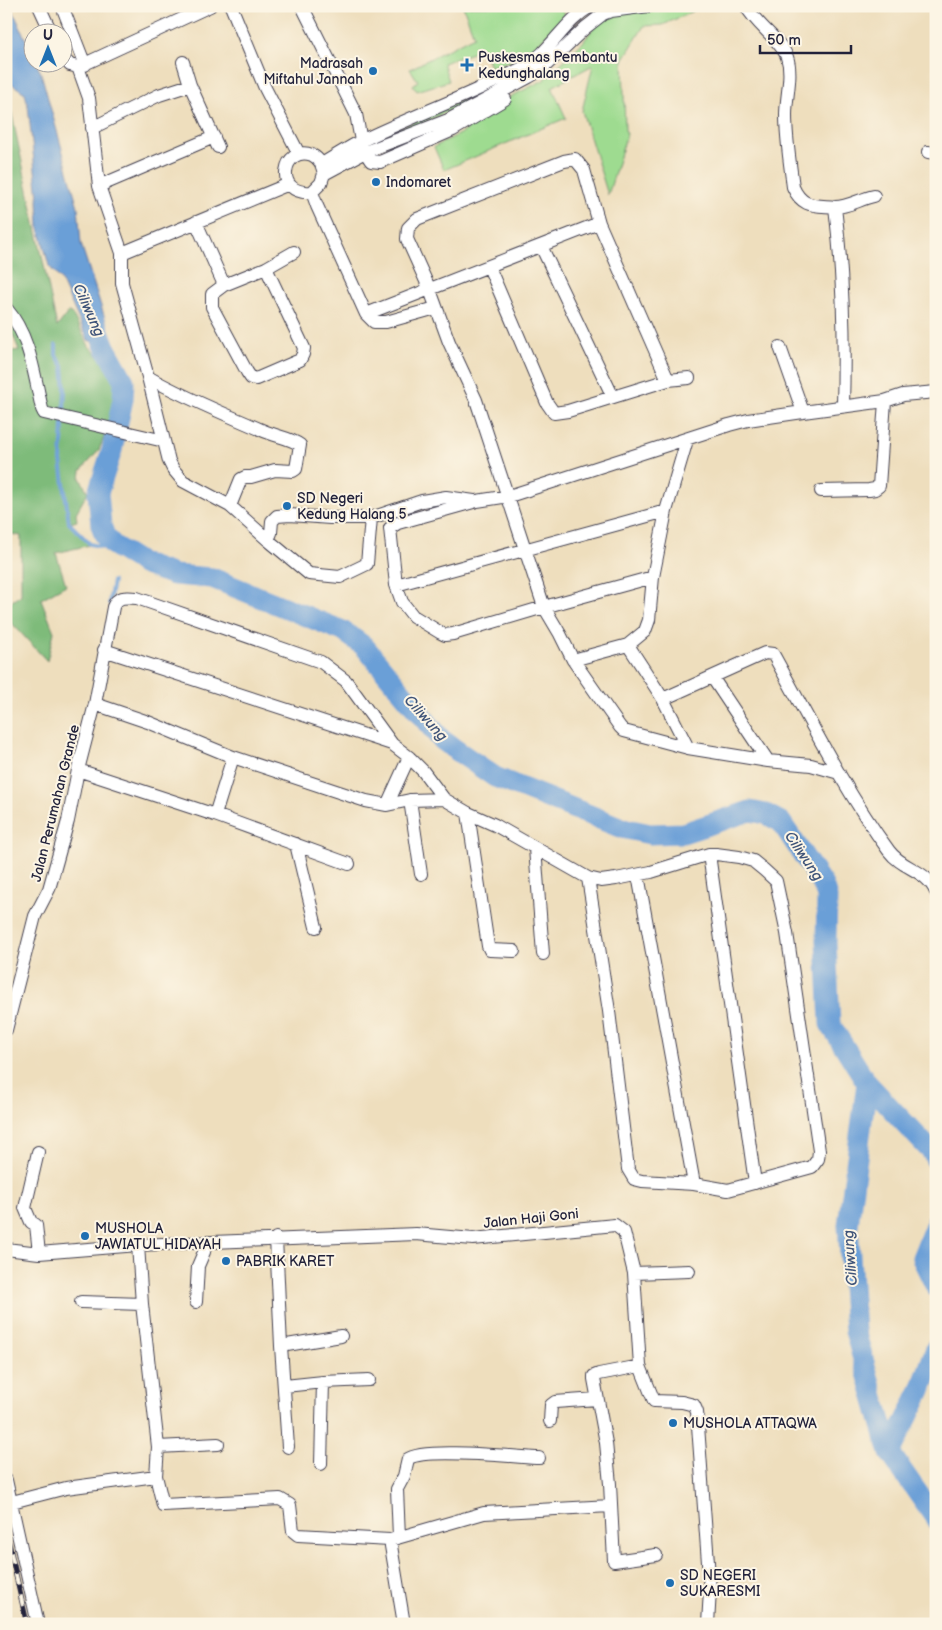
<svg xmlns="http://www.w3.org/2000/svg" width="942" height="1630" viewBox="0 0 942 1630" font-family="'Balsamiq Sans',sans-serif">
<rect width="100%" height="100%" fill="#fcf5e5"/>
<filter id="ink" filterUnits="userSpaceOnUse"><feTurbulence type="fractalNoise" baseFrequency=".02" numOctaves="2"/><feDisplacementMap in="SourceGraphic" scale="10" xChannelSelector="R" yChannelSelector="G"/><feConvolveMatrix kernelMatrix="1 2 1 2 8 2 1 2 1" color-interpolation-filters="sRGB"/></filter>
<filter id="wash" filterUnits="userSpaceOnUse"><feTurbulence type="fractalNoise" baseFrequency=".0096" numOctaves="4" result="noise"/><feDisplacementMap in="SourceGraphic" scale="20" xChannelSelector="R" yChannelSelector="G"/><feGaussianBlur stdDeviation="1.12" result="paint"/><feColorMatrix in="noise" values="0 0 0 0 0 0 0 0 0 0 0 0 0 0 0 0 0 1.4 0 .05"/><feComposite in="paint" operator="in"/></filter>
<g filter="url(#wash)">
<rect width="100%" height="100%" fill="#eedebd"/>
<!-- green -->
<path fill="#9edb90" stroke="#607e66" d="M 463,6 L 564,6 L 562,8 L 565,14 L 534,49 L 519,59 L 490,67 L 484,49 L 443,63 L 449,81 L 417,91 L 413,85 L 418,81 L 410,69 L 474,36 Z
M 653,6 L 698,6 L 695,10 L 663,25 L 644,26 L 623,60 L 625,130 L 627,134 L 608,195 L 582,111 L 593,65 L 552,87 L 566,118 L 444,170 L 434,147 L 467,130 L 466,124 L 510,97 L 544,80 L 584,41 L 603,14 Z
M 497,85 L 498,89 L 397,134 L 338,156 Z"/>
<!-- forest -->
<path fill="#7ebb7a" stroke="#506e5a" d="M 6,105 L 11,110 L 57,327 L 69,311 L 74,317 L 89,346 L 122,381 L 115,409 L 99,450 L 81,471 L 80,478 L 88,492 L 76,513 L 77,521 L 70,523 L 90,545 L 56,553 L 66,585 L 41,599 L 54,632 L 47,661 L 6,617 L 6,605 L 21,595 L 21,536 L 6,533 L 6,352 L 19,350 L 6,318 Z"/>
<!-- water -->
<path fill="#6a9fd7" stroke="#466089" d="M 6,6 L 11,6 L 32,54 L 32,62 L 36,63 L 41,73 L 78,207 L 81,244 L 111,337 L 105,347 L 88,340 L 61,280 L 49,266 L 39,228 L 38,198 L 28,106 L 25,93 L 6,80 Z"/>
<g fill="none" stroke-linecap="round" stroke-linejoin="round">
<!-- stream -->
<path stroke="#6a9fd7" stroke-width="4" d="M 56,345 L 56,355 L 63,366 L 65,390 L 61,460 L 69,523 L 90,544 L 124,552
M 109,603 L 113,581"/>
<!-- river -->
<path stroke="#6a9fd7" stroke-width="21" d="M 95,321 L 105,347 L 124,381 L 123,399 L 112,450 L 98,493 L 101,525 L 105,536 L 113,545 L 143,564 L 174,575 L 212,578 L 343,631 L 364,646 L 441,739 L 456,750 L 495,777 L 622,828 L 650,834 L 683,833 L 750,811 L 766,814 L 781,822 L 823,885 L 827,897 L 826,941 L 830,1024 L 867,1083 L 848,1225 L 855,1331 L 890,1453 L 936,1519
M 867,1083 L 933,1153 L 936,1160
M 936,1223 L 922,1258 L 936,1287
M 890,1453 L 921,1390 L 936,1348"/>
</g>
</g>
<g filter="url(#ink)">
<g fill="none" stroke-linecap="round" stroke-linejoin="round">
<!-- street casing -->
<g stroke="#413e4e" stroke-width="14">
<path id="street" d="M 39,6 L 51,32
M 62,6 L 85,65
M 231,6 L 265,88 L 299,154
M 302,6 L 356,114 L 361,141
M 746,6 C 756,25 781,40 787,57 C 793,74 786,96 786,115 C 786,139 790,163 793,187 C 802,208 815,205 835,207
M 62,57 L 70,65 L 78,67 L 89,98 L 99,186 L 122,253 L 122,283 L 148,377 L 169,461 L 173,469 L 183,481 L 230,506 L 268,540 L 271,533 L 272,521 L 277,516 L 290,515 L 330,518 L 371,518 L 422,501 L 446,497 L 474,501
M 183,62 L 190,85
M 78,67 L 210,6
M 92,128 L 159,95 L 190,85 L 218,147
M 365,152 L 371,161 L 380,162 L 453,130 L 505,99
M 928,152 L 936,153
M 322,164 C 335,156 348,148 361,141 C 415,115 471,95 524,67 C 551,52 563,22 591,6
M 324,174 C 322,165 320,159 312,155 C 283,144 272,196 312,192 L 321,183 L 324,174 L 365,152 L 448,120 L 529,77 L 541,70 L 585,28 L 603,14 L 611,11 L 649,6
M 99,186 L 214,137
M 312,192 L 317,206 L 366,314 L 374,322 L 386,322 L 436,308
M 196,222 L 224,285 L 212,294 L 212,307 L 247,372 L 251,378 L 256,379 L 300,360 L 303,354 L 304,348 L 266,268
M 541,246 L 613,397
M 122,253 L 289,184
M 489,267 L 547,403 L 554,413 L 568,411 L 668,380 L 689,378
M 224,285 L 266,268 L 294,252
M 6,308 C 30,336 34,374 42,409 L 44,413 L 164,441
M 366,314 L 599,223
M 780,347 L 803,412
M 148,377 C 185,398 225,414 264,431 C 275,436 291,438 300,445 L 296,469 L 293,471 L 275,470 L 251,477 L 245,477 L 241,479 L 230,506
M 668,380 L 599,223 L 584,170 L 575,159 L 564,161 L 417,219 L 408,228 L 407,239 L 430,290 L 449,342 L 476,400 L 544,607 L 560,634 L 573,660 L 620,727 L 624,731 L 688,748 L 768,761 L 811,765 L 839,773
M 843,406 C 845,340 843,273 835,207 C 848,207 860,199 874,196
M 687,440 L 666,511 L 653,577 L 649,620 L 645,631 L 628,645 L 663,699 L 688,748
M 821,491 L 869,490 L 875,489 L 879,486 L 885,401
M 268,540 L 309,574 L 340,577 L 367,564 L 371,518
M 653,577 L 544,607 L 453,634 L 445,635 L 441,633 L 413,616 L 402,602 L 396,585 L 390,528 L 398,523 L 477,501 L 509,496 L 729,425 L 748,420 L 803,412 L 885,401 L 903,395 L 936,392
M 396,585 L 666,511
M 104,650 L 392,744
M 573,660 L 628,645
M 712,677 L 768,761
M 663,699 L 765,653 L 773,654 C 809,719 845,791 889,851 C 903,870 926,869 936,892
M 95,704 L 148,722 L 233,757 L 366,801 L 387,805 L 410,800 L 444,799
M 78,770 L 215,815 L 233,757
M 410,800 L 421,874
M 387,805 L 409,757
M 468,813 L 488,946 L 490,950 L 514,951
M 215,815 L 349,864
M 296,844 L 316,927
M 535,848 L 543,954
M 709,854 L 755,1183
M 638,875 L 694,1184
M 6,1030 L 35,916 L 49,889 L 68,821 L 78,770 L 95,704 L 113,607 C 117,596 126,597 137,598 L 321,662 L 346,681 L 392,744 L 409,757 L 423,771 L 444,799 L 468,813 L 495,825 L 588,878 L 601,881 L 616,879 L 651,872 L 709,854 L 716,854 L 739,857 L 753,861 L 764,870 L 776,881 L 787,933 L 819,1151 L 818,1159 L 812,1167 L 728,1190 L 694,1184 L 642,1181 L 634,1179 L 628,1169 L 609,1011 L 588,878
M 38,1152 L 25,1208 L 31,1222 L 36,1225 L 39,1253
M 276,1238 L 281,1346 L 288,1447
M 138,1245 L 142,1304 L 158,1447 L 156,1476 L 163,1505 L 280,1499 L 290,1505 L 293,1531 L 298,1535 L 390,1540 L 484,1513 L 610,1506
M 6,1249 L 39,1253 L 138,1245 L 416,1234 L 473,1239 L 615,1225 L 624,1232 L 634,1273 L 640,1366 L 654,1401 L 682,1402 L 694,1405 L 697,1412 L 710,1590 L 708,1624
M 634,1273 L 689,1271
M 81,1302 L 142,1304
M 196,1302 L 198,1266 L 204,1252 L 206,1242
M 281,1346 L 341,1336
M 640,1366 L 599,1374 L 594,1376 L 594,1379 L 606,1443 L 610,1484 L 614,1561 L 656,1555
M 285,1386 L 323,1382 L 369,1380
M 550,1421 L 551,1405 L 555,1402 L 597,1399
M 158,1447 L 218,1444
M 321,1464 L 323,1382
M 6,1480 L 38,1624
M 12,1502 L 66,1488 L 156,1476
M 399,1537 L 397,1489 L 404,1476 L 408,1459 C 423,1447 516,1457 539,1458
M 390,1540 L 404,1624"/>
</g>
<!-- street -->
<use href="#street" stroke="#fff" stroke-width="12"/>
<!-- rail casing -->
<g stroke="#22223b" stroke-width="5.5">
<path id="rail" d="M 6,1531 L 27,1624"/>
</g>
<!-- rail -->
<use href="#rail" stroke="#fcf5e5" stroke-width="4" stroke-dasharray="11" stroke-linecap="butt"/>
</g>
</g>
<!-- markers -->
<g fill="#1f6fb2" stroke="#fcf5e5" stroke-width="2">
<path d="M464.5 57.5h5v5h5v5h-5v5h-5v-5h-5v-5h5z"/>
<circle cx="373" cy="71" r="5"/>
<circle cx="376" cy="182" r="5"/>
<circle cx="287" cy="506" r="5"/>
<circle cx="85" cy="1236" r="5"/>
<circle cx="226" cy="1261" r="5"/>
<circle cx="673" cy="1423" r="5"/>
<circle cx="670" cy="1583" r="5"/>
</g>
<g text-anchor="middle" stroke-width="4" stroke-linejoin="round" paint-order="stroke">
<!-- poi labels -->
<g font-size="14" fill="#22223b" stroke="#fcf5e5" text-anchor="start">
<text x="478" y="62">Puskesmas Pembantu<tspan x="478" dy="16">Kedunghalang</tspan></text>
<text x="363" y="68" text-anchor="end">Madrasah<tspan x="363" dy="16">Miftahul Jannah</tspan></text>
<text x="386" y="187">Indomaret</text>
<text x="297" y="503">SD Negeri<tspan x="297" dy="16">Kedung Halang 5</tspan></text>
<text x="95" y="1233">MUSHOLA<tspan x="95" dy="16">JAWIATUL HIDAYAH</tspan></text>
<text x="236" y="1266">PABRIK KARET</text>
<text x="683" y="1428">MUSHOLA ATTAQWA</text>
<text x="680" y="1580">SD NEGERI<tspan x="680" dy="16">SUKARESMI</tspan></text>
</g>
<!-- street labels -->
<g font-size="14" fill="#22223b" stroke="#fcf5e5">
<text transform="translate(55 803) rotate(-76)" y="5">Jalan Perumahan Grande</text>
<text transform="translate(531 1218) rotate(-6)" y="5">Jalan Haji Goni</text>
</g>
<!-- water labels -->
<g font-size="15" font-style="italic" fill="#3f5479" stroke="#fcf5e5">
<text transform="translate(89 310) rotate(66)" y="5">Ciliwung</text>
<text transform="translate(426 718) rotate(48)" y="5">Ciliwung</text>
<text transform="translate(804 856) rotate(56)" y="5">Ciliwung</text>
<text transform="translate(850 1258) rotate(-94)" y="5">Ciliwung</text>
</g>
</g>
<!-- margin -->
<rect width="942" height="1630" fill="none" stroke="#fcf5e5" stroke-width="25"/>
<!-- north arrow -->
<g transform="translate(48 48)"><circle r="24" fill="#fcf5e5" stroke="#a5a1a1"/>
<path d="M0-4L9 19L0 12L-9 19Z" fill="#1f6fb2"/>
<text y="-8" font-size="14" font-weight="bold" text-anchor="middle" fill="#22223b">U</text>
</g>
<!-- scale -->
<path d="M760 45v8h91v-8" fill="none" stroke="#22223b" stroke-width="2.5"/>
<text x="767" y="45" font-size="15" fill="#22223b" stroke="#fcf5e5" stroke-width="4" paint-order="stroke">50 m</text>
</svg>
